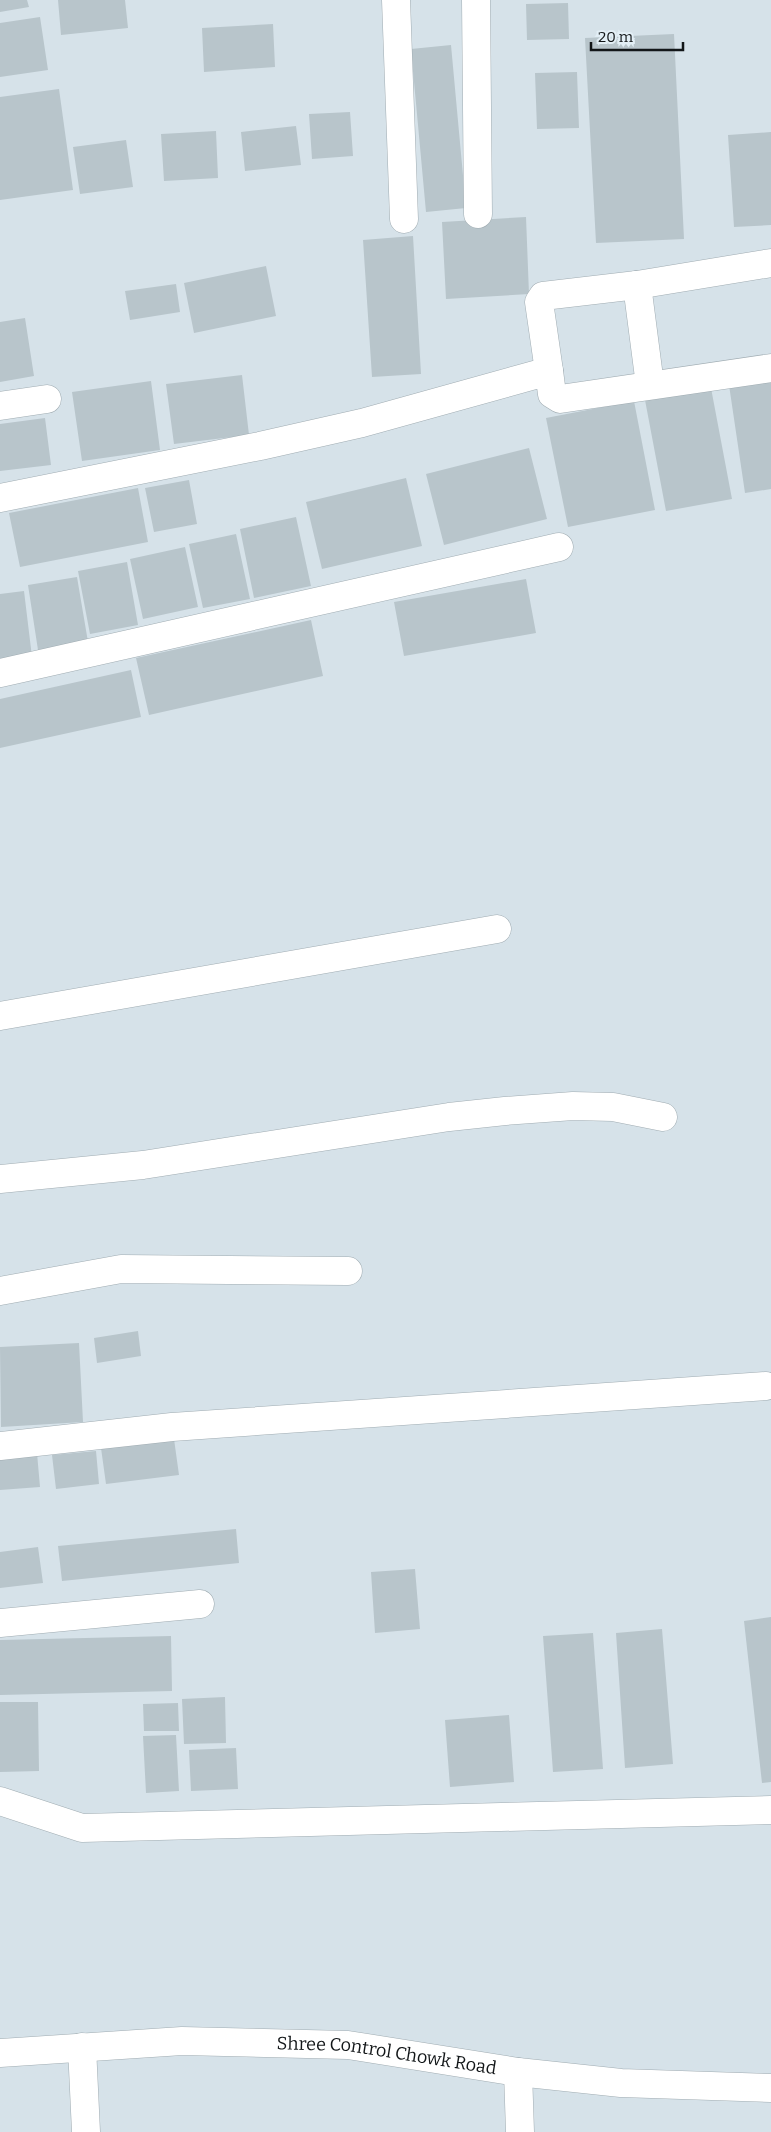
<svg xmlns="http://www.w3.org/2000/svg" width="771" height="2132" viewBox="0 0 771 2132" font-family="Bitter,serif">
<rect width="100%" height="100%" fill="#d6e2e9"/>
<!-- building -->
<path fill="#b8c5cb" d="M 0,0 L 27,0 L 29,7 L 0,12 Z
M 58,0 L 125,0 L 128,28 L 61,35 Z
M 568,3 L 569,39 L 527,40 L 526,4 Z
M 40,17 L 48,70 L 0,77 L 0,23 Z
M 273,24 L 275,67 L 204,72 L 202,28 Z
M 674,34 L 684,239 L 596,243 L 585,38 Z
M 451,45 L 466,208 L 426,212 L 411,49 Z
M 577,72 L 579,128 L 537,129 L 535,73 Z
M 59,89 L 73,190 L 0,200 L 0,97 Z
M 350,112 L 353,156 L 312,159 L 309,114 Z
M 296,126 L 301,165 L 245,171 L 241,132 Z
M 216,131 L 218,178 L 164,181 L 161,134 Z
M 771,132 L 771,225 L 734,227 L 728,135 Z
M 126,140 L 133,187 L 80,194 L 73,147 Z
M 526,217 L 529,294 L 446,299 L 442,222 Z
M 413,236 L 421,374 L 372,377 L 363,240 Z
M 266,266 L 276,316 L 194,333 L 184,283 Z
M 176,284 L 180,312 L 130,320 L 125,291 Z
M 25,318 L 34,376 L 0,382 L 0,322 Z
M 242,375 L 249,435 L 174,444 L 166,384 Z
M 771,379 L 771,489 L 745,493 L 729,385 Z
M 151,381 L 160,450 L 82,461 L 72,392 Z
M 711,388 L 732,499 L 666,511 L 645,400 Z
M 634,401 L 655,510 L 568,527 L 546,418 Z
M 45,418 L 51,465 L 0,471 L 0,424 Z
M 529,448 L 547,519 L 444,545 L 426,474 Z
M 406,478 L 422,546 L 322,569 L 306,502 Z
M 189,480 L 197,524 L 154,532 L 145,488 Z
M 138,488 L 148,542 L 20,567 L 9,513 Z
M 296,517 L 311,586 L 254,598 L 240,529 Z
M 236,534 L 250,599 L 203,608 L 189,544 Z
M 185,547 L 198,607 L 143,619 L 130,559 Z
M 127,562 L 138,625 L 90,634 L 78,571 Z
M 77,577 L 88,642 L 38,650 L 28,585 Z
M 526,579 L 536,633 L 404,656 L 394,602 Z
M 24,591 L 32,657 L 0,661 L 0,594 Z
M 311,620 L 323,676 L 149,715 L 136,658 Z
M 131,670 L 141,717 L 0,748 L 0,699 Z
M 138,1331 L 141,1356 L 97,1363 L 94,1338 Z
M 79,1343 L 83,1422 L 1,1427 L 0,1347 Z
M 174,1439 L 179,1475 L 106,1484 L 101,1448 Z
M 96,1451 L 99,1484 L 56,1489 L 52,1455 Z
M 37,1453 L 40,1487 L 0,1490 L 0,1457 Z
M 236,1529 L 239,1563 L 62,1581 L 58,1546 Z
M 38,1547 L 43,1583 L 0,1588 L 0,1552 Z
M 415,1569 L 420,1629 L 375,1633 L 371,1572 Z
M 771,1617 L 771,1782 L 762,1783 L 744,1621 Z
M 662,1629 L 673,1764 L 625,1768 L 616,1633 Z
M 593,1633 L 603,1769 L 553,1772 L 543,1636 Z
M 171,1636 L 172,1691 L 0,1695 L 0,1640 Z
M 225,1697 L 226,1743 L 184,1744 L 182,1699 Z
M 0,1702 L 38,1702 L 39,1771 L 0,1772 Z
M 178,1703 L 179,1731 L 144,1731 L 143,1704 Z
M 509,1715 L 514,1782 L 450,1787 L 445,1720 Z
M 176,1735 L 179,1791 L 146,1793 L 143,1736 Z
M 236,1748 L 238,1789 L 191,1791 L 189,1750 Z"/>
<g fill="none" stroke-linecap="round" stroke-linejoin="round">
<!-- minor casing -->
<g stroke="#a0acb2" stroke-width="29">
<g id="minor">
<path d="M 396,0 L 404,219"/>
<path d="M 476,0 L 478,214"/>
<path d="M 637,285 L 650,385"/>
<path d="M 549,371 L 539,302 L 543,296 L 637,285 L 771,263"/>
<path d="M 0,406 L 47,399"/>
<path d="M 0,498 L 260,446 L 362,423 L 549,371 L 552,394 L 560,399 L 771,368"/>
<path d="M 0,673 L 559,547"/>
<path d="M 0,1016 L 497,929"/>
<path d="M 0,1179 L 143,1165 L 449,1117 L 505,1111 L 573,1106 L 613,1107 L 663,1117"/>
<path d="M 0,1291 L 121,1269 L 348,1271"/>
<path d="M 0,1446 L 172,1427 L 766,1386"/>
<path d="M 0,1623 L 200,1604"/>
<path d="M 0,1801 L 82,1828 L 771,1810"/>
<path d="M 82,2047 L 86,2132"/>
<path id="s1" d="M 0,2053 L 182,2041 L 348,2045 L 518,2072 L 621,2083 L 771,2088"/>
<path d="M 518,2072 L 520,2132"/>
</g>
</g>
<!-- minor -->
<use href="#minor" stroke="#fff" stroke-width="28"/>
</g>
<g text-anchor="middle" stroke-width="5" stroke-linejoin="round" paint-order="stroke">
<!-- street labels -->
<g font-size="18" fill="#121618" stroke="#e3eff6">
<text dy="6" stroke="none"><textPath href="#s1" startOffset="388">Shree Control Chowk Road</textPath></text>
</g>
</g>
<!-- scale -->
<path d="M591 42v8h92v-8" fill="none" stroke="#121618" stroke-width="2.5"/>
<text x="598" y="42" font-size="15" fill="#121618" stroke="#e3eff6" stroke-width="4" paint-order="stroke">20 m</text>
</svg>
